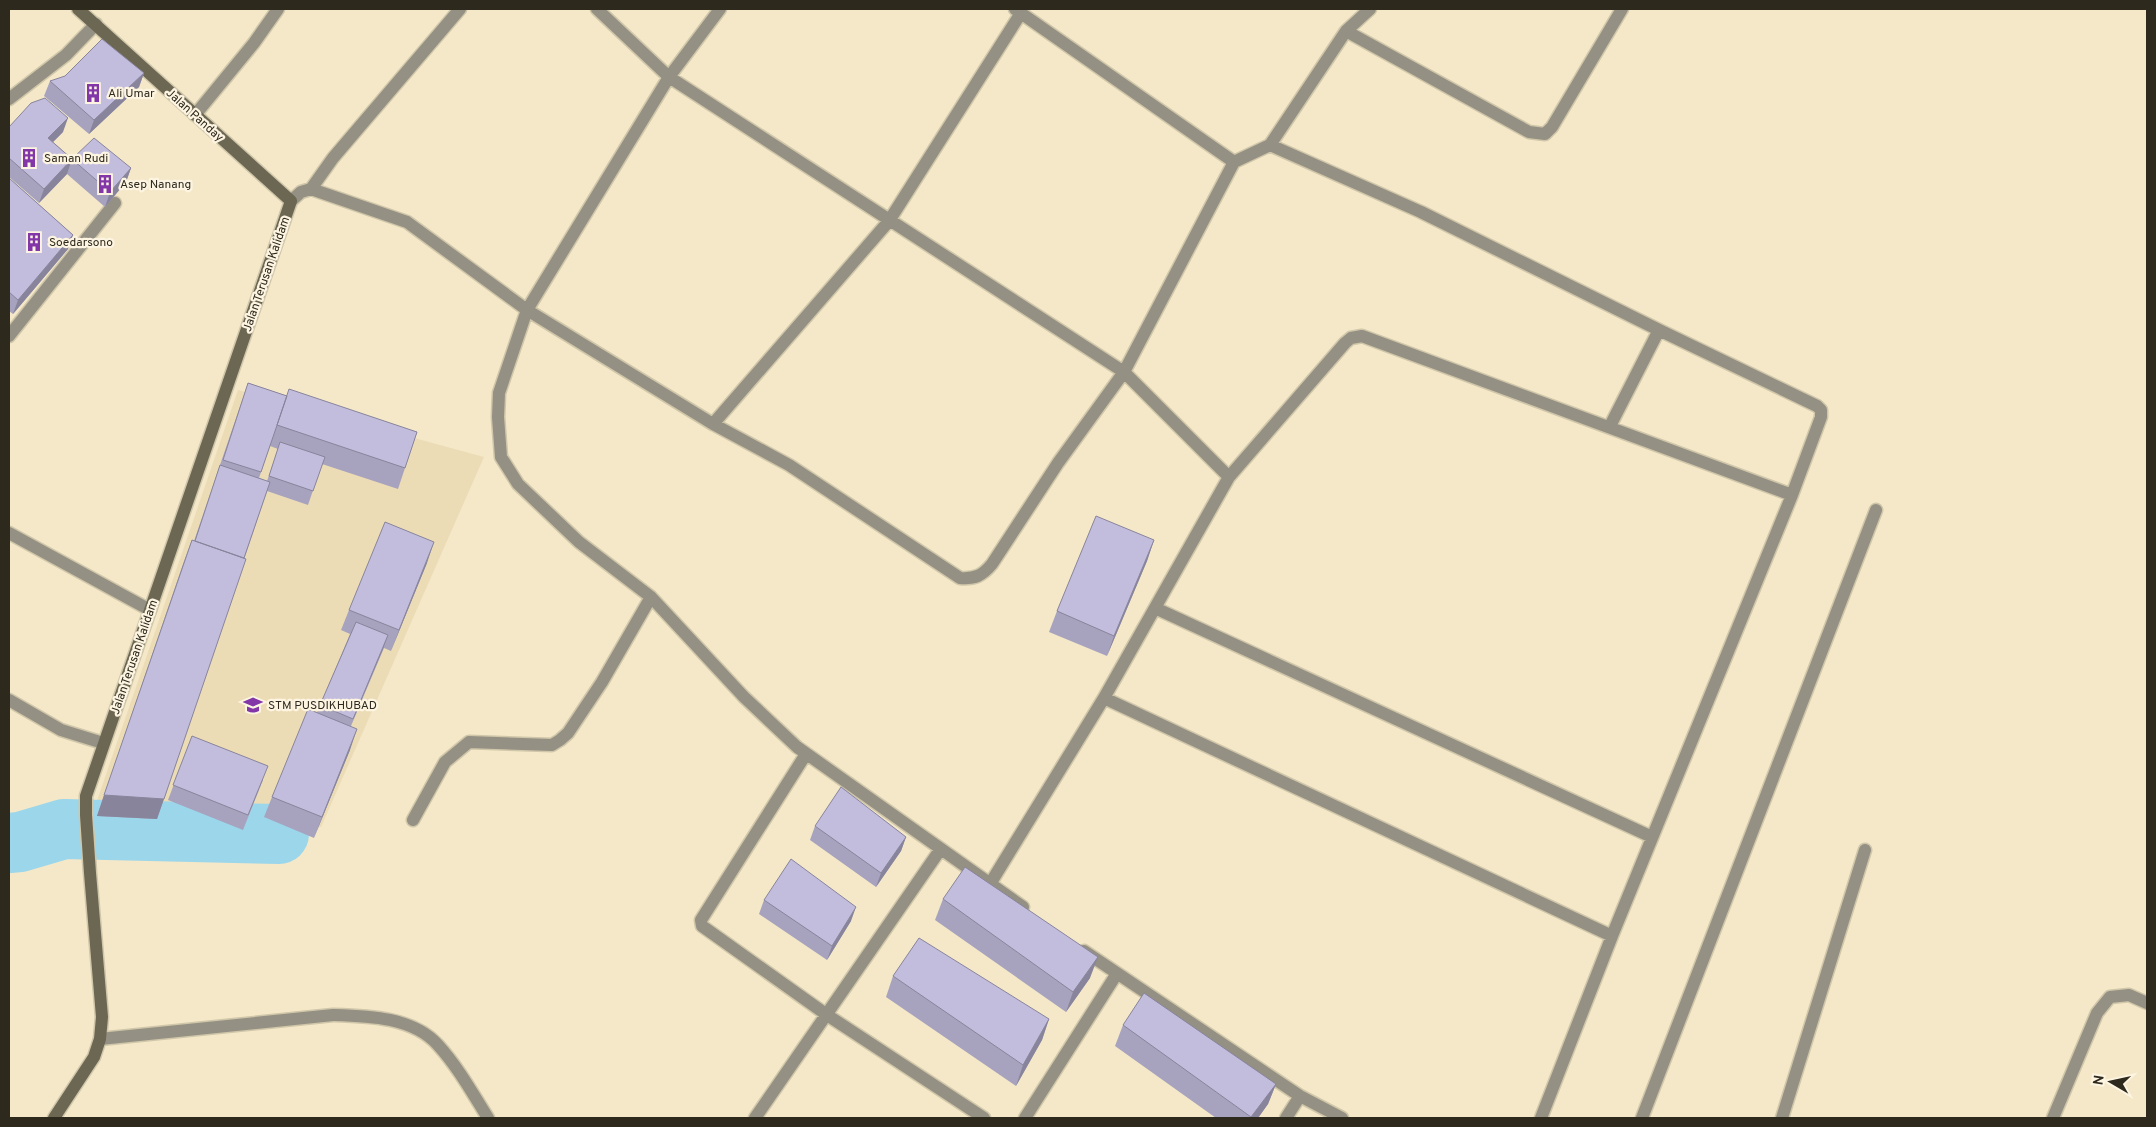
<svg xmlns="http://www.w3.org/2000/svg" width="2156" height="1127" viewBox="0 0 2156 1127" font-family="Overpass,sans-serif">
<rect width="100%" height="100%" fill="#f4e8c8"/>
<!-- built -->
<path fill="#ecdcb6" d="M 238,390 L 484,457 L 321,827 L 90,821 Z"/>
<g fill="none" stroke-linecap="round" stroke-linejoin="round">
<!-- river -->
<path stroke="#9cd6ea" stroke-width="60" d="M 9,843 L 20,842 L 64,829 L 279,834"/>
<!-- lane casing -->
<g stroke="#d0c6a9" stroke-width="15">
<path id="lane" d="M 1642,1118 L 1876,510
M 1782,1118 L 1865,850
M 2053,1118 L 2097,1013 L 2110,997 L 2129,995 L 2147,1003"/>
</g>
<!-- street casing -->
<g stroke="#d0c6a9" stroke-width="15">
<path id="street" d="M 597,9 L 669,77 L 1124,372 L 1229,477 L 1104,698 L 1612,936 L 1541,1118
M 720,9 L 669,77 L 527,310 L 713,424 L 789,465 L 960,578 C 975,579 982,576 992,564 L 1058,463 L 1124,372 L 1234,162 L 1270,145 L 1346,31 L 1529,132 L 1545,134 L 1552,127 L 1622,9
M 1015,9 L 1234,162
M 1346,31 L 1370,9
M 9,99 L 66,55 L 96,24
M 195,115 L 254,43 L 278,9
M 1270,145 L 1421,212 L 1659,330 L 1610,426
M 311,189 L 333,158 L 460,9
M 291,201 L 301,192 L 311,189 L 407,222 L 527,310 L 499,393 L 498,417 L 501,457 L 518,484 L 579,542 L 651,597 L 744,697 L 797,747 L 1023,907
M 9,336 L 115,203
M 713,424 L 889,221 L 1021,13
M 1229,477 L 1345,343 L 1351,338 L 1362,336 L 1792,495
M 9,533 L 150,610
M 1155,608 L 1652,837
M 9,700 L 61,730 L 103,743
M 806,754 L 701,920 L 702,926 L 827,1015 L 984,1118
M 413,820 L 445,762 L 469,742 L 552,745 L 560,740 L 568,733 L 602,682 L 651,597
M 990,884 L 1104,698
M 1612,936 L 1792,495 L 1821,417 L 1821,410 L 1817,406 L 1659,330
M 1084,951 L 1300,1096 L 1342,1118
M 100,1039 L 333,1015 C 368,1016 413,1017 438,1045 C 458,1067 473,1094 488,1118
M 755,1118 L 940,850
M 1025,1118 L 1116,975
M 1286,1118 L 1300,1096"/>
</g>
<!-- secondary casing -->
<g stroke="#d0c6a9" stroke-width="15">
<path id="secondary" d="M 54,1118 L 94,1057 L 100,1039 L 102,1017 L 90,873 L 86,815 L 86,796 L 291,201 L 78,9"/>
</g>
<!-- lane -->
<use href="#lane" stroke="#949083" stroke-width="12"/>
<!-- street -->
<use href="#street" stroke="#949083" stroke-width="12"/>
<!-- secondary -->
<use href="#secondary" stroke="#6c6753" stroke-width="12"/>
</g>
<!-- wall -->
<path fill="#a7a3be" fill-rule="evenodd" d="M 144,73 L 139,87 L 89,134 L 44,96 L 50,81 Z
M 9,127 L 63,132 L 53,142 L 72,159 L 131,168 L 126,182 L 105,207 L 67,174 L 39,203 L 9,177 Z
M 9,178 L 73,235 L 68,249 L 13,314 L 9,311 Z
M 248,383 L 287,396 L 417,432 L 398,489 L 322,464 L 308,505 L 267,491 L 157,819 L 97,816 L 184,561 L 192,540 L 194,541 ZM 270,446 L 278,449 L 267,481 L 259,478 Z
M 1154,540 L 1147,561 L 1107,656 L 1049,632 L 1057,611 Z
M 427,563 L 391,651 L 384,648 L 351,726 L 350,750 L 314,838 L 264,817 L 272,797 L 317,713 L 350,634 L 341,630 L 349,610 Z
M 192,736 L 263,780 L 243,830 L 168,800 Z
M 815,826 L 906,837 L 901,851 L 876,887 L 810,840 Z
M 943,899 L 1090,978 L 1066,1012 L 935,920 Z
M 764,900 L 851,921 L 827,960 L 759,914 Z
M 893,976 L 1049,1019 L 1042,1040 L 1016,1086 L 886,997 Z
M 1123,1025 L 1276,1084 L 1268,1104 L 1258,1118 L 1216,1118 L 1115,1046 Z"/>
<!-- shaded-wall -->
<path fill="#88849b" d="M 144,73 L 139,87 L 89,134 L 94,120 Z
M 68,118 L 63,132 L 43,152 L 48,138 Z
M 72,159 L 67,174 L 39,203 L 44,189 Z
M 131,168 L 126,182 L 105,207 L 110,192 Z
M 73,235 L 68,249 L 13,314 L 18,300 Z
M 1154,540 L 1147,561 L 1107,656 L 1114,636 Z
M 434,542 L 427,563 L 391,651 L 399,630 Z
M 388,635 L 383,649 L 347,733 L 353,719 Z
M 357,729 L 350,750 L 314,838 L 322,817 Z
M 104,795 L 164,799 L 157,819 L 97,816 Z
M 906,837 L 901,851 L 876,887 L 881,873 Z
M 856,907 L 851,921 L 827,960 L 832,946 Z
M 1098,957 L 1090,978 L 1066,1012 L 1073,992 Z
M 1049,1019 L 1042,1040 L 1016,1086 L 1023,1065 Z
M 1276,1084 L 1268,1104 L 1258,1118 L 1250,1118 Z"/>
<!-- building -->
<path fill="#c2bddd" stroke="#88849b" d="M 102,39 L 144,73 L 94,120 L 50,81 L 65,76 Z
M 45,98 L 68,118 L 48,138 L 72,159 L 44,189 L 9,158 L 9,127 L 31,103 Z
M 94,138 L 131,168 L 110,192 L 72,159 Z
M 9,178 L 73,235 L 18,300 L 9,292 Z
M 248,383 L 287,396 L 261,472 L 223,460 Z
M 289,389 L 417,432 L 405,468 L 277,425 Z
M 280,442 L 325,457 L 313,491 L 269,476 Z
M 220,465 L 270,482 L 244,558 L 195,541 Z
M 1096,516 L 1154,540 L 1114,636 L 1057,611 Z
M 385,522 L 434,542 L 399,630 L 349,610 Z
M 192,540 L 246,559 L 164,799 L 104,795 Z
M 356,622 L 388,635 L 353,719 L 320,705 Z
M 308,709 L 357,729 L 322,817 L 272,797 Z
M 192,736 L 268,766 L 248,815 L 173,785 Z
M 841,787 L 906,837 L 881,873 L 815,826 Z
M 791,859 L 856,907 L 832,946 L 764,900 Z
M 965,867 L 1098,957 L 1073,992 L 943,899 Z
M 919,938 L 1049,1019 L 1023,1065 L 893,976 Z
M 1144,993 L 1276,1084 L 1251,1117 L 1123,1025 Z"/>
<!-- icons -->
<defs>
<g id="building-bare" transform="scale(1.5)"><path d="M-4-6H4V6H1V3H-1V6H-4ZM-2.5-4.3h1.7v1.8h-1.7ZM.8-4.3h1.7v1.8H.8ZM-2.5-1h1.7V.8h-1.7ZM.8-1h1.7V.8H.8Z" fill="#8236a8" stroke="#fdf5e2" stroke-width="2.5" paint-order="stroke"/></g>
<g id="school-bare" transform="scale(1.5)"><path d="M0-5L7-2L0 1L-7-2ZM-4 1L0 2.5L4 1V4Q0 6-4 4Z" fill="#8236a8" stroke="#fdf5e2" stroke-width="2.5" paint-order="stroke"/></g>
</defs>
<g fill-rule="evenodd">
<use href="#building-bare" x="93" y="93"/>
<use href="#building-bare" x="29" y="158"/>
<use href="#building-bare" x="105" y="184"/>
<use href="#building-bare" x="34" y="242"/>
<use href="#school-bare" x="253" y="705"/>
</g>
<g text-anchor="middle" stroke-width="4.5" stroke-linejoin="round" paint-order="stroke">
<!-- poi labels -->
<g font-size="12" fill="#2d291d" stroke="#fdf5e2" text-anchor="start">
<text x="108" y="97">Ali Umar</text>
<text x="44" y="162">Saman Rudi</text>
<text x="120" y="188">Asep Nanang</text>
<text x="49" y="246">Soedarsono</text>
<text x="268" y="709">STM PUSDIKHUBAD</text>
</g>
<!-- street labels -->
<g font-size="12" fill="#2d291d" stroke="#fdf5e2">
<text transform="translate(195 115) rotate(42)" y="4">Jalan Panday</text>
<text transform="translate(266 274) rotate(-71)" y="4">Jalan Terusan Kalidam</text>
<text transform="translate(134 657) rotate(-71)" y="4">Jalan Terusan Kalidam</text>
</g>
</g>
<!-- border -->
<rect width="2156" height="1127" fill="none" stroke="#2d291d" stroke-width="20"/>
<!-- north arrow -->
<g transform="translate(2111 1082) rotate(279)" stroke="#fdf5e2" stroke-width="4" paint-order="stroke">
<path d="M0-4L9 19L0 12L-9 19Z" fill="#2d291d"/>
<text y="-8" font-size="14" font-weight="bold" text-anchor="middle" fill="#2d291d">N</text>
</g>
</svg>
